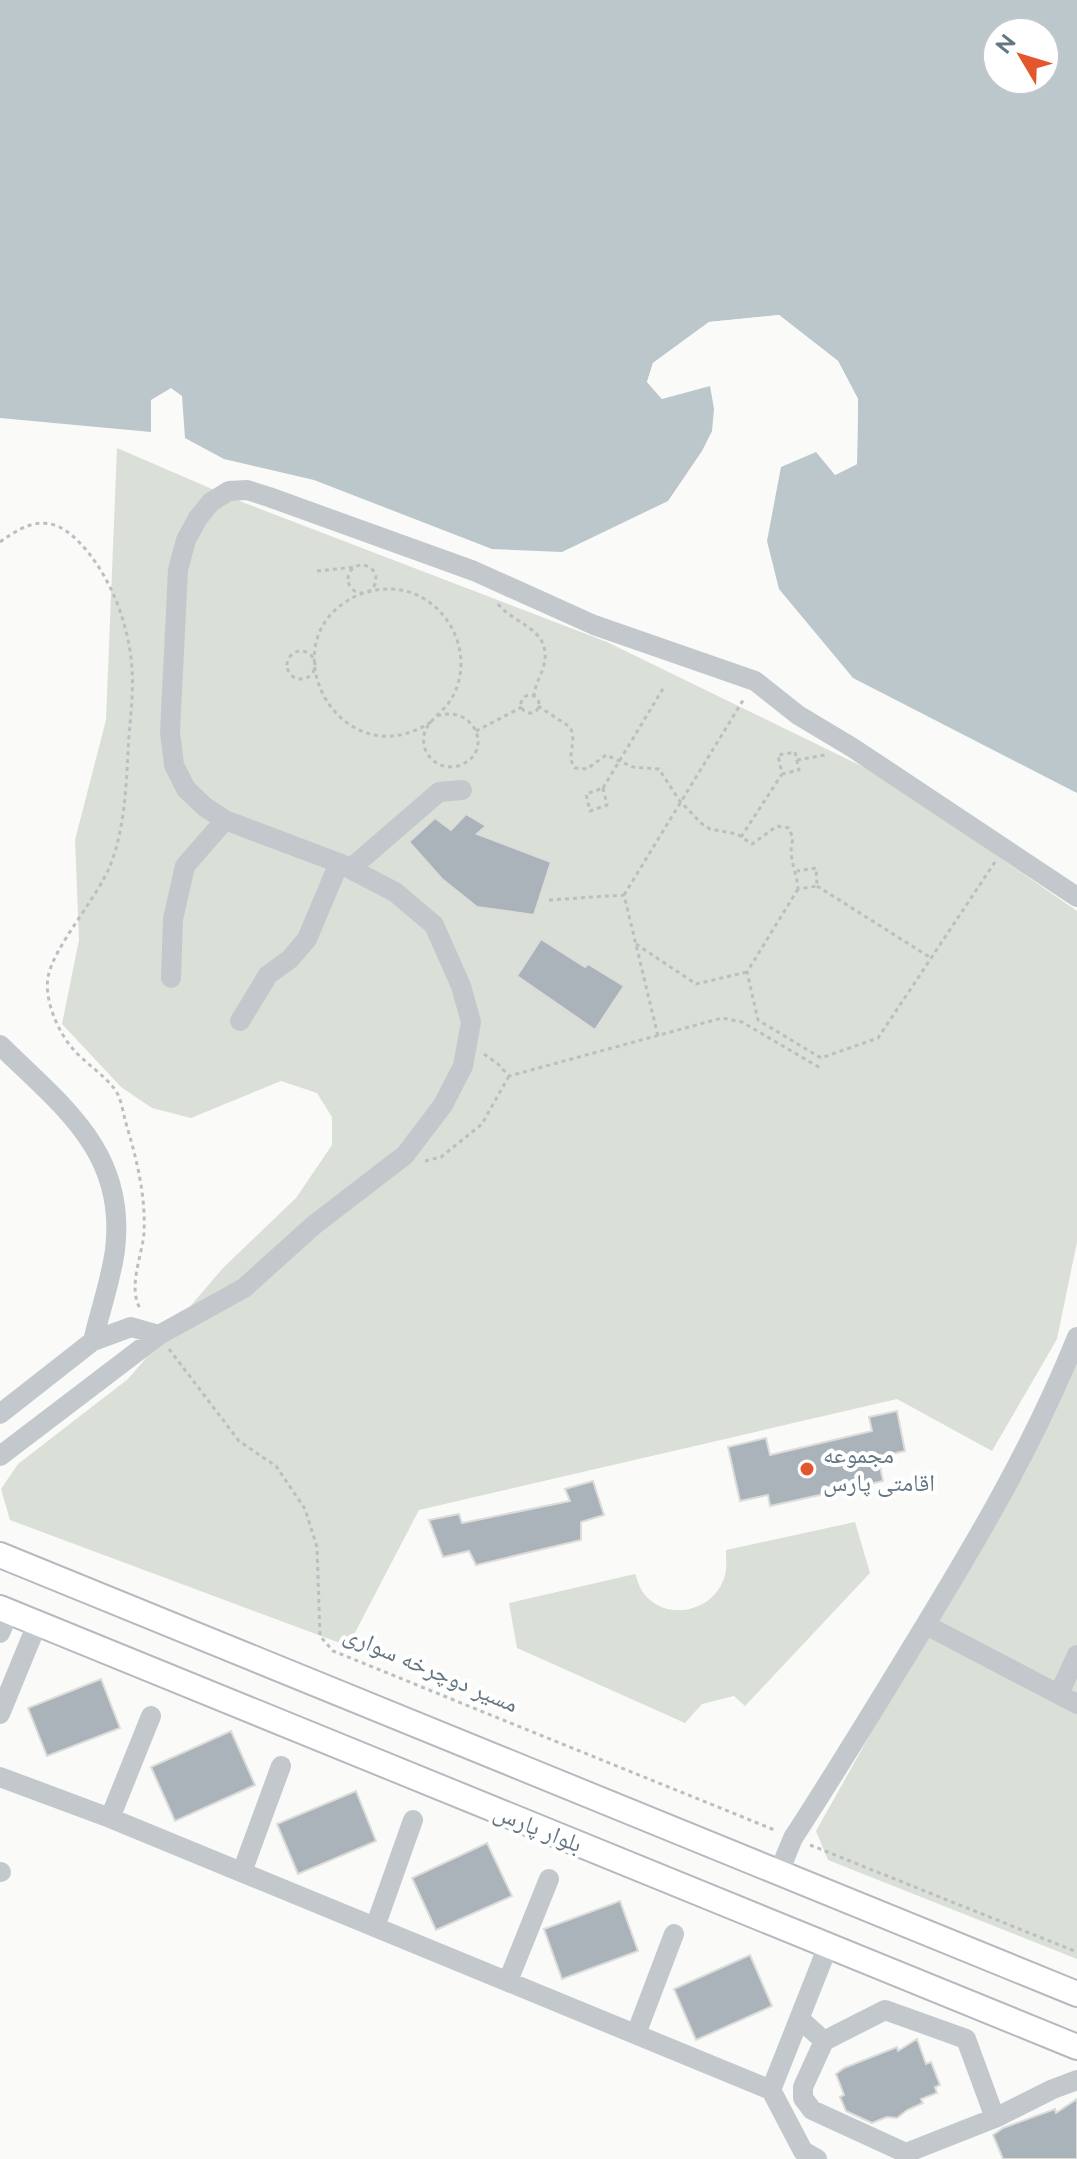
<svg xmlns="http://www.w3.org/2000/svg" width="1077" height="2159" viewBox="0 0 1077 2159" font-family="Raleway,'Noto Naskh Arabic',sans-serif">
<rect width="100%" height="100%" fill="#fafaf8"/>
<!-- green -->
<path fill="#dadfd7" d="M 117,448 L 242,502 L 607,642 L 882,776 L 1077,911 L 1077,1242 L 1057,1339 L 992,1451 L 897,1399 L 419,1510 L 348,1646 L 10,1520 L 1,1489 L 18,1464 L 128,1379 L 223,1268 L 296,1198 L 332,1145 L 332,1117 L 317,1093 L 281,1081 L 191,1118 L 152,1108 L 121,1087 L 62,1024 L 79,940 L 75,840 L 106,720 Z
M 1077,1354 L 1077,1959 L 828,1860 L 816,1831 L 1064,1389 Z
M 855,1522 L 870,1573 L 745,1706 L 734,1696 L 702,1704 L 685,1723 L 517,1648 L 509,1603 L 635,1574 C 637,1579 639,1586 642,1591 C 664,1624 716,1612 725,1575 C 727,1567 726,1558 726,1550 Z"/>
<!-- water -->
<path fill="#bbc7cb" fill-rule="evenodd" d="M 0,0 L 1077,0 L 1077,793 L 853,678 L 779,589 L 767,541 L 781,467 L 816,452 L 835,475 L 857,464 L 858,399 L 838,361 L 779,315 L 709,322 L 653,363 L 647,382 L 662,399 L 710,386 L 714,409 L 712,431 L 702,451 L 668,501 L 562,552 L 492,549 L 314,480 L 224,459 L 185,438 L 182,396 L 171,388 L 151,400 L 151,432 L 0,418 ZM 997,32 L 1045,32 L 1045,80 L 997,80 Z"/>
<!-- pier -->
<path fill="#fafaf8" d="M 779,315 L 838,361 L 858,399 L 857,464 L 835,475 L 832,465 L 836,470 L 853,461 L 854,400 L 835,363 L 778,319 L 710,326 L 657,366 L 651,381 L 663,395 L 667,393 L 662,399 L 647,382 L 653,363 L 709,322 Z"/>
<!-- building -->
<path fill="#aab3b9" stroke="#dcdcda" stroke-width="2" d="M 466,814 L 486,826 L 477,834 L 551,862 L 534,915 L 477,907 L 442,879 L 409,842 L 435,818 L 451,830 Z
M 541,939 L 585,967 L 588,964 L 624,986 L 595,1030 L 517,976 Z
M 897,1411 L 905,1451 L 878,1457 L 883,1481 L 770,1506 L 768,1495 L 740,1501 L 728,1447 L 766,1438 L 770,1455 L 872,1431 L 869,1417 Z
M 593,1481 L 604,1515 L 581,1522 L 581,1540 L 476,1565 L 469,1551 L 443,1557 L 429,1520 L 459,1514 L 462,1523 L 570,1501 L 565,1489 Z
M 101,1679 L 120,1728 L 47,1756 L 28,1708 Z
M 231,1731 L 255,1785 L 175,1821 L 151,1767 Z
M 356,1791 L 376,1841 L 298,1874 L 277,1824 Z
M 487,1843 L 512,1896 L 436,1930 L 412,1878 Z
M 620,1901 L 638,1951 L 562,1979 L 544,1929 Z
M 750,1955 L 772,2006 L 696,2040 L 674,1989 Z
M 917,2039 L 926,2064 L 931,2062 L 940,2085 L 935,2087 L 937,2093 L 921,2099 L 923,2103 L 907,2110 L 897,2118 L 887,2117 L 872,2123 L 846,2111 L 840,2097 L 844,2095 L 836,2074 L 844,2068 L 897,2047 L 898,2051 Z
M 1077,2099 L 1077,2159 L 1003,2159 L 993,2135 L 1003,2128 L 1055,2109 L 1056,2113 Z"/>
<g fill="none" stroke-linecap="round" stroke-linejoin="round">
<!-- major casing -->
<g stroke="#b5babe" stroke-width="28">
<path id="major" d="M 0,1555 L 1077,1994
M 0,1608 L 1077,2047"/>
</g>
<!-- path -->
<path stroke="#bbbfc2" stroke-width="3" stroke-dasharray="4 4" stroke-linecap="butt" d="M 0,542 C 29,521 51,513 79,542 C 110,574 129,624 132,668 C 134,696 129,725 128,753 C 126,790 124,831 110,866 C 96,900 54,946 48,977 C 44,1000 58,1032 73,1049 C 86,1064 105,1075 116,1091 C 121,1099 123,1111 125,1120 C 136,1156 146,1195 144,1233 C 142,1257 127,1288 141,1310
M348 579a14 14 0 1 1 28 0a14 14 0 1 1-28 0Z
M 317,571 L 355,567
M 498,604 C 514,624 548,628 545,659 C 544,672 535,682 534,696
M287 665a14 14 0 1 1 28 0a14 14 0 1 1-28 0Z
M521 704a9 9 0 1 1 18 0a9 9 0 1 1-18 0Z
M 538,706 L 570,727 C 578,744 565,755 575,768 L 587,769 L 606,755 L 633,767 L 659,769 L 679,800 L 701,823 L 710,829 L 737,834 L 752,844 L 777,826 L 789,828 L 793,839 C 787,858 797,870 798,889 L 817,886 L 816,868 L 797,871
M 431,722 C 340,781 264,640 356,596 C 377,587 401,586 421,597 C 458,617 473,665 450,701 C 442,713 427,721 424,735 C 420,757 443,774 463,764 C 494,749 473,704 437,716
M 476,731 L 522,707
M 797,760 L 825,755
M 603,788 L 664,687
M 603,788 L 607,805 L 590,811 L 586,794 Z
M 741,837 L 782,774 L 778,755 L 795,752 L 799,770 L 782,774
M 817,886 L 931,958
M 798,889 L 747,972 L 758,1020 L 821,1058 L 878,1038 L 995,862
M 624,895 L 745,697
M 549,900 L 624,895 L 658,1036
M 636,944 L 696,984 L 747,972
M 484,1054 L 498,1064 L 509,1076 L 722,1018 L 742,1022 L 822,1069
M 425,1161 L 441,1157 L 482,1124 L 509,1076
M 169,1349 L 239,1441 L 276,1466 L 305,1509 L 317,1547 L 320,1636 L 333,1651 L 777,1831
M 810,1845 L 1077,1952"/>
<!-- minor -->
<path stroke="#c3c8cc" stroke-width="20" d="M 350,869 L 439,792 L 462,790
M 171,978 L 173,919 L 185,866 L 225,820
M 240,1021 L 268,975 L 290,959 L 307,939 L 339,863
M 0,1045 C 62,1106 127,1152 115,1250 C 111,1280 100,1311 93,1341
M 0,1414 L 93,1341 L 131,1327 L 159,1335
M 0,1456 L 159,1335 L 244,1288 L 314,1225 L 405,1155 L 443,1105 L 463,1066 L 471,1022 L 461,986 L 434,925 L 395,892 L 339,863 L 225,820 L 205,807 L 186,789 L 174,765 L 170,732 L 178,570 L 186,540 L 198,518 L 211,502 L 229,491 L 247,490 L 269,497 L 474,571 L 594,625 L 755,681 L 798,715 L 853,748 L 1077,897
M 926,1625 L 1077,1704
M 0,1633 L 9,1612
M 1059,1694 L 1077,1655
M 0,1714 L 37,1624
M 0,1777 L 110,1818 L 771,2090 L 803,2151 L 817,2159
M 110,1818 L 151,1716
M 0,1872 L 1,1872
M 242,1872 L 281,1766
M 779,1872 L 793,1838 C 834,1775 873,1711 912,1647 C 973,1547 1033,1447 1077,1337
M 375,1927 L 413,1820
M 508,1981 L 549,1879
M 800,2019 L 824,2041 L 885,2010 L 966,2039 L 995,2118 L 906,2153 L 812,2110 L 803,2098 L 803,2087 L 824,2041
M 636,2034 L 674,1934
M 771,2090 L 828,1946
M 995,2118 L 1053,2089 L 1077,2080"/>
<!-- major -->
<use href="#major" stroke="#fff" stroke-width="24"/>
</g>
<!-- markers -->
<circle fill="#e4572e" stroke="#fff" stroke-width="3" cx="807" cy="1469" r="8"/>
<g text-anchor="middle" stroke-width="8" stroke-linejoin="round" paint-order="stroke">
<!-- poi labels -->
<g font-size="24" fill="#657683" stroke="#fff" text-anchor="start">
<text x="823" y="1463">مجموعه<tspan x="823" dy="28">اقامتی پارس</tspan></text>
</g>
<!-- street labels -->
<g font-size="24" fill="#657683" stroke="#fff">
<text transform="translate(431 1669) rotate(23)" y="8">مسیر دوچرخه سواری</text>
<text transform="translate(538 1828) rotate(22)" y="8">بلوار پارس</text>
</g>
</g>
<!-- north arrow -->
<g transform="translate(1021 56) rotate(308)"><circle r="38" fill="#ffffff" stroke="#c1c8cd" stroke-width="2"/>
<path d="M0-6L14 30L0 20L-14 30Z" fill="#e4572e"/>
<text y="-12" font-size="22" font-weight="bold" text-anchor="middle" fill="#657683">N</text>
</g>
</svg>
